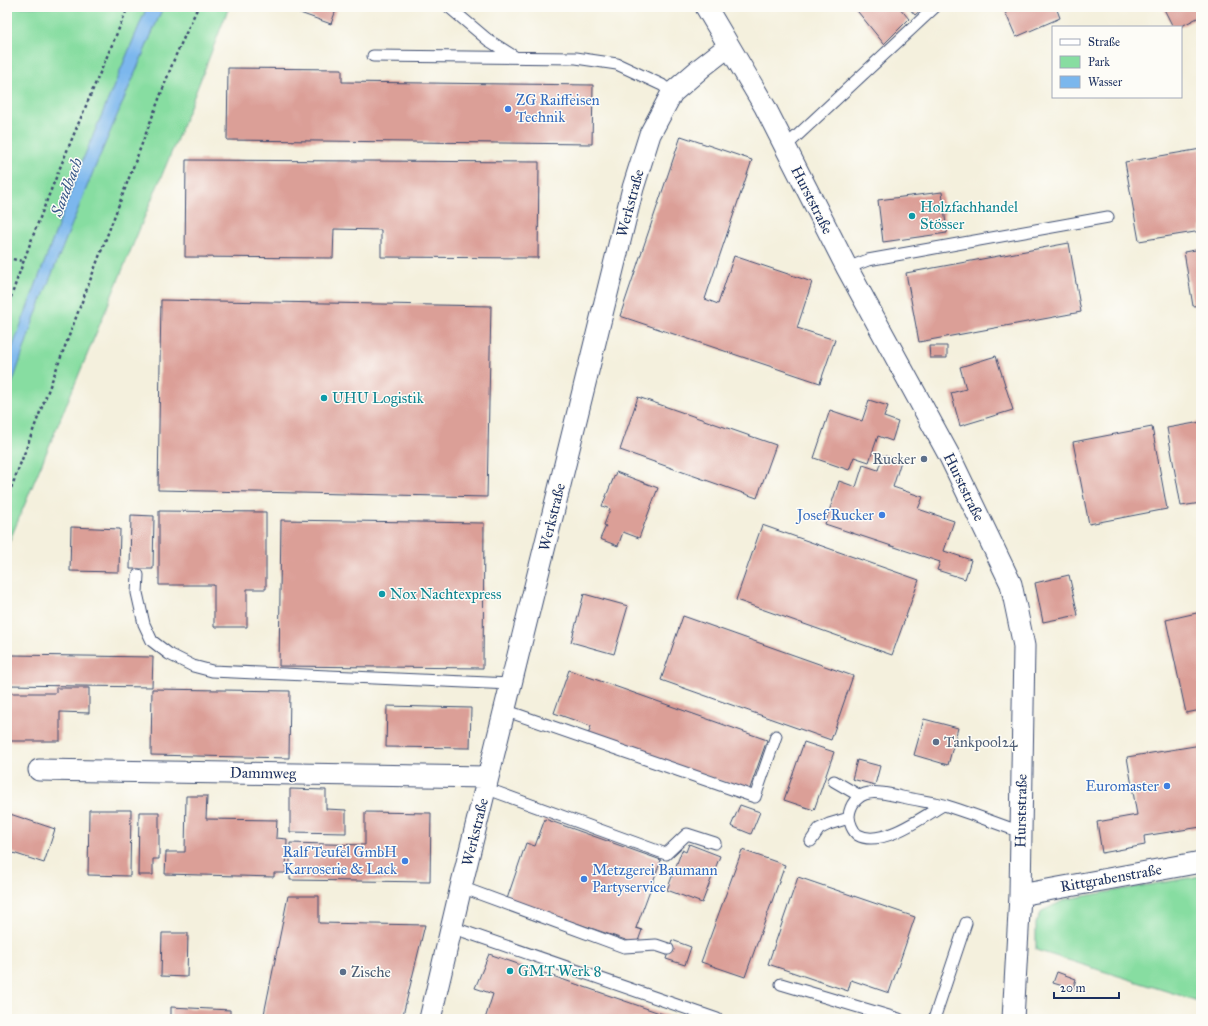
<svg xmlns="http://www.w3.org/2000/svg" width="1208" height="1026" viewBox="0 0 1208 1026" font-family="'IM FELL Great Primer',serif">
<rect width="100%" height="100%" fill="#fdfcf7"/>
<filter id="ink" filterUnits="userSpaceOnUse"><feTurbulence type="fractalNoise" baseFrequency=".025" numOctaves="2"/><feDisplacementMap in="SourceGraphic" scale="8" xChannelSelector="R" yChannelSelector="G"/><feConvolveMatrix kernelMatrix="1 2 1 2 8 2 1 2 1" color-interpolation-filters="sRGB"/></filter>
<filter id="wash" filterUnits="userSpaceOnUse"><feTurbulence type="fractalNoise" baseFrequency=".012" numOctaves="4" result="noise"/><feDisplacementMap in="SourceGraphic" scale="16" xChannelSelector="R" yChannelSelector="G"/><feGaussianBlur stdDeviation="0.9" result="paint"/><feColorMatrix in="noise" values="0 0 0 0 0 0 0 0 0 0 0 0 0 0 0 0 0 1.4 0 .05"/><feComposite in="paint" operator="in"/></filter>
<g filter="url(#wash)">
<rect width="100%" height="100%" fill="#f4f0dd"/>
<!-- green -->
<path fill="#87dda1" stroke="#518680" d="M 7,7 L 147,7 L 82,162 L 7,362 L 7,265 L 11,251 L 7,250 Z
M 163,7 L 229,7 L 182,127 L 7,547 L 7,399 L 35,316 L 90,179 Z
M 1201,876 L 1201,1002 L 1036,950 L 1036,923 L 1042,911 L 1067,899 Z"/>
<!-- water -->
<path fill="#7bb7ed" stroke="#4b73a6" d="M 147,7 L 163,7 L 90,179 L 35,316 L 7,399 L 7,362 L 82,162 Z"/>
<g id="blocks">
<!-- building -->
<path fill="#db9f97" d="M 287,7 L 337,7 L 331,24 L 286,8 Z
M 854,7 L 899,7 L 909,19 L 884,44 Z
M 908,7 L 924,7 L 915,15 Z
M 1003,7 L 1056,7 L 1060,18 L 1016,37 Z
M 1163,7 L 1201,7 L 1201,16 L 1180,27 L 1173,27 Z
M 228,68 L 342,69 L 342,82 L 593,85 L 592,144 L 227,140 Z
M 681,136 L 752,160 L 705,299 L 718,304 L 734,256 L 812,282 L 797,328 L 835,340 L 820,383 L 620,316 Z
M 1201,149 L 1201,231 L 1139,241 L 1125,162 Z
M 186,160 L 539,162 L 538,258 L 381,257 L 381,230 L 334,229 L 333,258 L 185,257 Z
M 942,192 L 947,233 L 883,242 L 878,200 Z
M 1069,243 L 1081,312 L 919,342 L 906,273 Z
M 1201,249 L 1201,305 L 1193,306 L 1184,252 Z
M 161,300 L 491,306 L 487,497 L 158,490 Z
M 929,346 L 947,346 L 947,358 L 930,358 Z
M 996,356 L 1013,410 L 960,426 L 951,393 L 966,389 L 960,367 Z
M 638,397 L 776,445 L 757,498 L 620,450 Z
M 869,400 L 888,406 L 884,417 L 898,422 L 892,441 L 878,436 L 869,462 L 854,457 L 849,470 L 814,458 L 830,410 L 862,421 Z
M 1201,422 L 1201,503 L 1181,506 L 1167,428 Z
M 1152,427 L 1167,509 L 1089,524 L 1073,442 Z
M 883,455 L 901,461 L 893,487 L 923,497 L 918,509 L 954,521 L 944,551 L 971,560 L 965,579 L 937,570 L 940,562 L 825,524 L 839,481 L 856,487 L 863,465 L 878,470 Z
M 616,472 L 658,488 L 639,538 L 623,532 L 618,546 L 600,539 L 606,526 L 604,525 L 610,509 L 602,506 Z
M 159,511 L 266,512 L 266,589 L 247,589 L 247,627 L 214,627 L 214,585 L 159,585 Z
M 131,515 L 154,516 L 153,569 L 130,569 Z
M 281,520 L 484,523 L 483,668 L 279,666 Z
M 762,525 L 919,580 L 892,655 L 736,600 Z
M 71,527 L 120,529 L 119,572 L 70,571 Z
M 1069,575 L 1078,615 L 1043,622 L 1035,583 Z
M 584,594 L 628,606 L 614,654 L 571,642 Z
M 1201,612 L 1201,710 L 1186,713 L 1166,620 Z
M 683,616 L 853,676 L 831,740 L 661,680 Z
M 12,655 L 153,657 L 152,687 L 7,685 L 7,671 Z
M 569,670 L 767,740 L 749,791 L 588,735 L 591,726 L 554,713 Z
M 56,688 L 89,688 L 89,713 L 60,712 L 60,741 L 7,741 L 7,693 L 56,693 Z
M 152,689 L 290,691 L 289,758 L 151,755 Z
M 387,706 L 471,708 L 470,748 L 386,747 Z
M 924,719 L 958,728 L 948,765 L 914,755 Z
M 804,742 L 834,752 L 814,810 L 784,800 Z
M 1201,745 L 1201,827 L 1144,836 L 1145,845 L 1102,853 L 1097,822 L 1137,815 L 1127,757 Z
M 857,760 L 880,766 L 875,785 L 852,779 Z
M 290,789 L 326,790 L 326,809 L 346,810 L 346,833 L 290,832 Z
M 186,796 L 207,796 L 206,819 L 277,820 L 276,838 L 287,839 L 286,873 L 274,873 L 274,877 L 165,874 L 166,852 L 185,852 Z
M 740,805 L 760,812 L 751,834 L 731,826 Z
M 89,810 L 131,810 L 130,876 L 88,875 Z
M 139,812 L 159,812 L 159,859 L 153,859 L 153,875 L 138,875 Z
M 365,812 L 431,813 L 430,882 L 290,880 L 290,843 L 365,845 Z
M 7,813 L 55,829 L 44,863 L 7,851 Z
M 545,819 L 661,860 L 636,928 L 642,930 L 637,944 L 507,899 L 526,843 L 535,846 Z
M 689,844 L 720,856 L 702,903 L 667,890 L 682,850 L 686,852 Z
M 742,850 L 785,865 L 745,977 L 701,962 Z
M 798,877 L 915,917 L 889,993 L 851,980 L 848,991 L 768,964 Z
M 288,896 L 319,896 L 319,923 L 425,925 L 402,1019 L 263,1019 Z
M 162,933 L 188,933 L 187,977 L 161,976 Z
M 672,940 L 691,947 L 685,965 L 666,959 Z
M 489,954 L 677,1019 L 485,1019 L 493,994 L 475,988 Z
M 1057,972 L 1076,979 L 1073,989 L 1053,983 Z
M 171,1007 L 230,1010 L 230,1019 L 171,1019 Z"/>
</g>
</g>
<g filter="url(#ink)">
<use href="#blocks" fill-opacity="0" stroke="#3c4c71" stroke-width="1"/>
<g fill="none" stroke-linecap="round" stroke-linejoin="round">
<!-- lane casing -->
<g stroke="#3c4c71" stroke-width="13">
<path id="lane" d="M 449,7 L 488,40 L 515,57
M 373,56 L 576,58 L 617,64 L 662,85 L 672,93
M 785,147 L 935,7
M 847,268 L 868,260 L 1108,217
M 138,575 L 137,593 L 144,624 L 152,641 L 169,654 L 193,666 L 212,671 L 511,684
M 504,710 L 755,797 L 776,736
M 834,781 L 860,796
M 485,789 L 496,792 L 666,854 L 687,834 L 715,843
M 943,805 C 923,817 881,848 858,835 C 853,832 849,822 849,816 C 850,805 857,795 869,793 C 879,791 892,795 902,797 C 916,800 930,802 944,805 C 970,813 995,823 1021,832
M 811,841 L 819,829 L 829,824 L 849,818
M 461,887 L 624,947 L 656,945 L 668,949
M 451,927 L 717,1019
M 781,984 L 899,1019
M 934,1019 L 966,923"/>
</g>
<!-- street casing -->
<g stroke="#3c4c71" stroke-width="23">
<path id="street" d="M 706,7 L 765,107 L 847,268 L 950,457 L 1011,584 L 1024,646 L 1020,895 L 1013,1019
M 39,770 L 488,777
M 1020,895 L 1201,862
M 430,1019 L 461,887 L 633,188 L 650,134 L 672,93 L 702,67 L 729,46"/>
</g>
<!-- path -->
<path stroke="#3c4c71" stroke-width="2.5" stroke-dasharray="3 3" stroke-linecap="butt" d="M 7,258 L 23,261
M 7,309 C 41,206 86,107 128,7
M 7,499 L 175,57 L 198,7"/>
<!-- lane -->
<use href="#lane" stroke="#fff" stroke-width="11"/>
<!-- street -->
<use href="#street" stroke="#fff" stroke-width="21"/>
</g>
</g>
<!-- markers -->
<g fill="#3f7fe0" stroke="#fdfcf7" stroke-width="1.5">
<circle cx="508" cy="109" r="4"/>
<circle cx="882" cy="515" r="4"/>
<circle cx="1167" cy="786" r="4"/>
<circle cx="405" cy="861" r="4"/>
<circle cx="584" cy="879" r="4"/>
</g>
<g fill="#0f9aa8" stroke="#fdfcf7" stroke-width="1.5">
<circle cx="912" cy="216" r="4"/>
<circle cx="324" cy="398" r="4"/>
<circle cx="382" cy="594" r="4"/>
<circle cx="510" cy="971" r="4"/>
</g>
<g fill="#5c6f8a" stroke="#fdfcf7" stroke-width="1.5">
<circle cx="924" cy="459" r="4"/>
<circle cx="936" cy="742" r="4"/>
<circle cx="343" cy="972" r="4"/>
</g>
<g text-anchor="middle" stroke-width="3" stroke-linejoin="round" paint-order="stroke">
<!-- shop labels -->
<g font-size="15" fill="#366cbe" stroke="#fdfcf7" text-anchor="end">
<text x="516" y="105" text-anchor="start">ZG Raiffeisen<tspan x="516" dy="17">Technik</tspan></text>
<text x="874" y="520">Josef Rucker</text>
<text x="1159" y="791">Euromaster</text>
<text x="397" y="857">Ralf Teufel GmbH<tspan x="397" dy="17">Karroserie &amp; Lack</tspan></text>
<text x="592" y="875" text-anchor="start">Metzgerei Baumann<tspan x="592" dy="17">Partyservice</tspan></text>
</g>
<!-- street labels -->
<g font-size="15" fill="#1b2f5e" stroke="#fdfcf7">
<text transform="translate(812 200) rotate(63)" y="5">Hurststraße</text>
<text transform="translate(630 203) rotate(-75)" y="5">Werkstraße</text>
<text transform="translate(964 487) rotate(64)" y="5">Hurststraße</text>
<text transform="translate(552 517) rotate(-76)" y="5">Werkstraße</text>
<text transform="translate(263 773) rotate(1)" y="5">Dammweg</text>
<text transform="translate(1021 811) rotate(-89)" y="5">Hurststraße</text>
<text transform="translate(475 832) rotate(-76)" y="5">Werkstraße</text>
<text transform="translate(1111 878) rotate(-10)" y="5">Rittgrabenstraße</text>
</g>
<!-- culture labels -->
<g font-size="15" fill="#0d838f" stroke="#fdfcf7" text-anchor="start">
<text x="920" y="212">Holzfachhandel<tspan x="920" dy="17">Stösser</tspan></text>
<text x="332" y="403">UHU Logistik</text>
<text x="390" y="599">Nox Nachtexpress</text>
<text x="518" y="976">GMT Werk 8</text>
</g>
<!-- service labels -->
<g font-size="15" fill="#4e5e75" stroke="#fdfcf7" text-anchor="start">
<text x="916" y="464" text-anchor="end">Rucker</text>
<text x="944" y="747">Tankpool24</text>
<text x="351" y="977">Zische</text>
</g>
<!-- water labels -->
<g font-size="16" font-style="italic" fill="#385889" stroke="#fdfcf7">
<text transform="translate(66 187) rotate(-69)" y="6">Sandbach</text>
</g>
</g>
<!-- margin -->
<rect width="1208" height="1026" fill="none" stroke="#fdfcf7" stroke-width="24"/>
<!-- legend -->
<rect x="1052" y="26" width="130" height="72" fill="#fdfcf7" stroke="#a3aaba"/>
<rect x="1060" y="39" width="20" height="6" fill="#ffffff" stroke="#a3aaba"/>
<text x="1088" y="46" font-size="12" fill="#1b2f5e">Straße</text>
<rect x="1060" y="56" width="20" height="12" fill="#87dda1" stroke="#a3aaba"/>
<text x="1088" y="66" font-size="12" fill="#1b2f5e">Park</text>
<rect x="1060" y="76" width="20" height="12" fill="#7bb7ed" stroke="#a3aaba"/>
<text x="1088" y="86" font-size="12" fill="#1b2f5e">Wasser</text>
<!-- scale -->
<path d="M1054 992v6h65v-6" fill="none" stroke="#1b2f5e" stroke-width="2"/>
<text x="1060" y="992" font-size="12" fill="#1b2f5e" stroke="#fdfcf7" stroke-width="3" paint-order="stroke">20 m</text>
</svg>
